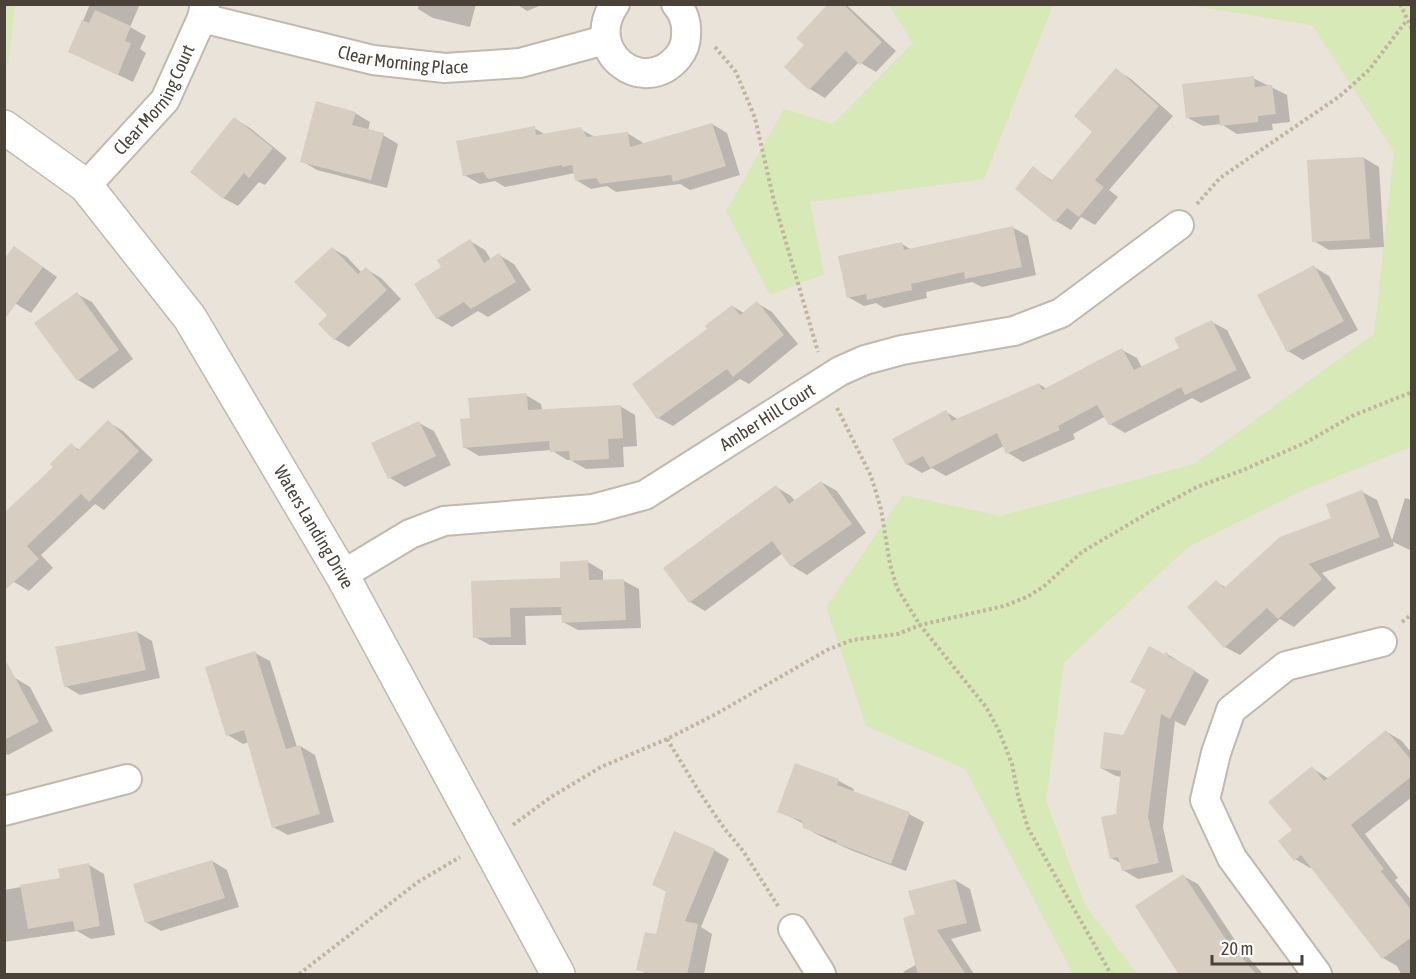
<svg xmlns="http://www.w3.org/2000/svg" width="1416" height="979" viewBox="0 0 1416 979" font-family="'Asap Condensed',sans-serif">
<rect width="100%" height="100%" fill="#f6f2ec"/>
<!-- residential -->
<path fill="#e9e3da" d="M 5,5 L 1411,5 L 1411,974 L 5,974 Z"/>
<!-- green -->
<path fill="#d6e9b6" d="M 5,4 L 15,5 L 8,65 L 5,63 Z
M 889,5 L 1053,5 L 984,179 L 810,202 L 824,274 L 770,295 L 726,211 L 784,109 L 833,124 L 913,43 Z
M 1187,5 L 1411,5 L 1411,447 L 1303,490 L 1188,547 L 1064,662 L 1046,801 L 1085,905 L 1137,974 L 1073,974 L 965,769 L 866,726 L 826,607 L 903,495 L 1000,516 L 1194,464 L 1374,334 L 1394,152 L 1312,25 Z"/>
<!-- shadow -->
<path fill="#0003" d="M 90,4 L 140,4 L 130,27 L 146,36 L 140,49 L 146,53 L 133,82 L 70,52 Z
M 419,4 L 476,4 L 470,27 L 433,18 L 418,9 Z
M 516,4 L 544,4 L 527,11 Z
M 830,4 L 845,4 L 850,8 L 896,51 L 876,72 L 859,62 L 825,98 L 810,89 L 807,45 Z
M 1116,70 L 1131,79 L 1173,116 L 1109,190 L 1118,197 L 1095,225 L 1081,217 L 1071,230 L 1056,221 L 1017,188 L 1033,168 L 1053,181 L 1094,132 Z
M 1253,78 L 1287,95 L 1290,122 L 1272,124 L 1273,130 L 1237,134 L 1221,124 L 1203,126 L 1188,118 Z
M 355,113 L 370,122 L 368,131 L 383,135 L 398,144 L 387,188 L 317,170 L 302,161 Z
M 235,119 L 250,128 L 287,158 L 265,185 L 259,182 L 238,206 L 223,198 Z
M 712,124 L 727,133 L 740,175 L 690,190 L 680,184 L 616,192 L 607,186 L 591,189 L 576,180 L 575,173 L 505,187 L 495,181 L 480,184 L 464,175 L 534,128 L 546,135 L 580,129 L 595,137 L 627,133 L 642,142 L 643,144 Z
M 1364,158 L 1379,167 L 1384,247 L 1329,250 L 1314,241 Z
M 1012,227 L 1028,236 L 1036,275 L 982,287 L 972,282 L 926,292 L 927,298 L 884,308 L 876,303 L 864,306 L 848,297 L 902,244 L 912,250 Z
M 470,241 L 485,250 L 491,260 L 499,255 L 514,264 L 531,290 L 488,317 L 478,311 L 452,327 L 437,318 L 417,285 L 444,268 Z
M 332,248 L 347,257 L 362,273 L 366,269 L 381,278 L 401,299 L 349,347 L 334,339 Z
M 29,257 L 57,277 L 31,313 L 6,298 Z
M 1314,267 L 1329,276 L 1358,330 L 1303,360 L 1288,351 Z
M 77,294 L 92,302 L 133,359 L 93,389 L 78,380 Z
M 757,303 L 772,312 L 798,344 L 749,384 L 740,379 L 673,426 L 658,418 L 710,330 L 732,306 L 744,313 Z
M 1212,322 L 1227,330 L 1251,378 L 1201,403 L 1192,398 L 1125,433 L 1110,424 L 1106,416 L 1073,434 L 1075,439 L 1023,462 L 1008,453 L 1004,446 L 946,476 L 932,468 L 922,473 L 907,464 L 946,412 L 959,420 L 1039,384 L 1047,389 L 1122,350 L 1137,358 L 1142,368 L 1181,349 Z
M 526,395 L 541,404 L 542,410 L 620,406 L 635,415 L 637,446 L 623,447 L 624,467 L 586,469 L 570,460 L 567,460 L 551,450 L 479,456 L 464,447 L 472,419 Z
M 108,422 L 123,431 L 153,460 L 104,510 L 95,504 L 41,555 L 53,568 L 29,591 L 14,582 L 55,467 L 71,445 L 80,450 Z
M 419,423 L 434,431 L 451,465 L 405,487 L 390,478 Z
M 821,482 L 837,491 L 866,533 L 807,575 L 792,566 L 783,553 L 705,611 L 690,602 L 776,487 L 791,496 L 795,501 Z
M 1362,492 L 1377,500 L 1392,540 L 1405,498 L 1412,500 L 1412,551 L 1393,542 L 1394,546 L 1322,573 L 1336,588 L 1294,627 L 1280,619 L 1240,655 L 1225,647 L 1216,582 L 1227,588 L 1333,519 Z
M 588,562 L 603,571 L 603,581 L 624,581 L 639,589 L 641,628 L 578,630 L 563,622 L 563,615 L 525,616 L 526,645 L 490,645 L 475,637 L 472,582 L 562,579 Z
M 137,632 L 152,641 L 160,678 L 80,695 L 65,686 Z
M 255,653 L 270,661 L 297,747 L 300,746 L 315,755 L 334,822 L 288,835 L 273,827 L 249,742 L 243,744 L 228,735 Z
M 1167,654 L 1209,680 L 1185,726 L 1175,721 L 1163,827 L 1173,872 L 1138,879 L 1123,870 L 1121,863 L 1111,858 L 1122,777 L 1116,776 L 1101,768 L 1124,736 Z
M 15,678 L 30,687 L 53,731 L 8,755 L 4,753 L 4,683 Z
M 1387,732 L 1402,741 L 1409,750 L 1412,748 L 1412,797 L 1365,834 L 1398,878 L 1395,880 L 1412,901 L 1412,974 L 1401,974 L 1397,966 L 1383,958 L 1312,867 L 1310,868 L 1295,859 L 1294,831 L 1312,768 L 1329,779 Z
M 796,765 L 839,781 L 854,789 L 853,793 L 909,814 L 924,822 L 906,871 L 853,851 L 820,836 L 804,827 L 804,824 L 779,811 Z
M 714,850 L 729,859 L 701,927 L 712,934 L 704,974 L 647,974 L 638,969 L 657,936 L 667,892 L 654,885 Z
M 212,861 L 227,870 L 239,907 L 161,931 L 146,922 Z
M 89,865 L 104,874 L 115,935 L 91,939 L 77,931 L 4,942 L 4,890 L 61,880 Z
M 1183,876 L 1198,884 L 1240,948 L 1263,974 L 1181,974 Z
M 955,880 L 970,889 L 981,931 L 951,939 L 974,974 L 905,974 L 903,972 L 917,964 L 917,915 Z"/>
<!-- building -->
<path fill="#d7cdc1" d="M 828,4 L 843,4 L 882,42 L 860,65 L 846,51 L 809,90 L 784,67 L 804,45 L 796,38 Z
M 95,10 L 131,26 L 125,41 L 131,43 L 118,75 L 68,52 L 82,20 L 89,23 Z
M 1116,68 L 1159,106 L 1095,180 L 1104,187 L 1079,217 L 1067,208 L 1055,222 L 1015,189 L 1033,166 L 1051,181 L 1092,132 L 1074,116 Z
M 1254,76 L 1255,87 L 1272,85 L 1276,114 L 1258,116 L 1258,122 L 1220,126 L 1219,115 L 1186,118 L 1182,84 Z
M 316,101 L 356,112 L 352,125 L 384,133 L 371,180 L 300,162 Z
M 234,117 L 273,148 L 249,178 L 244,173 L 223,199 L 190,172 Z
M 712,123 L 726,166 L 673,182 L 671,175 L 600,184 L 596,178 L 575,181 L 572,165 L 562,167 L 562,165 L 488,179 L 483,172 L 463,176 L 456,141 L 535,126 L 536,135 L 581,127 L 587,137 L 628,132 L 630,147 Z
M 1364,157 L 1370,239 L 1312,242 L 1307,160 Z
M 1013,226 L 1022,267 L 965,279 L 964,272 L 911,284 L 912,290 L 867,300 L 866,294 L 847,298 L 838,256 L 902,242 L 904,250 Z
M 470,239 L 484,263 L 499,253 L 516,282 L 471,309 L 464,302 L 436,319 L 414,284 L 441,267 L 437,260 Z
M 14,246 L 43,267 L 4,320 L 4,259 Z
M 332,247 L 358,274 L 366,267 L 387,290 L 334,340 L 318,324 L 327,315 L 294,282 Z
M 1314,265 L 1344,321 L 1287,352 L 1257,295 Z
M 77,292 L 119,350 L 77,381 L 34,323 Z
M 757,301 L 784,335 L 733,377 L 727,369 L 657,419 L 632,384 L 707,329 L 705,326 L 732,305 L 740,315 Z
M 1212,320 L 1237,370 L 1185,395 L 1181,387 L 1109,425 L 1097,405 L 1058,426 L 1060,430 L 1006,454 L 997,433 L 930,468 L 923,456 L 906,465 L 892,439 L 946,410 L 952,421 L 1039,383 L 1042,390 L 1122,348 L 1134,370 L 1179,348 L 1174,338 Z
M 527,393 L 528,410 L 621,405 L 623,438 L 608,439 L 609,459 L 570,461 L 569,451 L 550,452 L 549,441 L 463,448 L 460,419 L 470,418 L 468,398 Z
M 108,420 L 139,451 L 89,502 L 81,494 L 27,546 L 39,559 L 4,591 L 4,513 L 53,467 L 50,464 L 71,443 L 78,450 Z
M 419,421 L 436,456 L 388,479 L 371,443 Z
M 821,481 L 852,524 L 791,567 L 772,541 L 689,603 L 663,568 L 776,485 L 789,504 Z
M 1362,490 L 1380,537 L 1309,564 L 1322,579 L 1278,619 L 1267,608 L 1224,648 L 1187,607 L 1216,580 L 1224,588 L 1280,537 L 1331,518 L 1326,504 Z
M 588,560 L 589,580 L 624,579 L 626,620 L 562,623 L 561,607 L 510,608 L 511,637 L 473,638 L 471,581 L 560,578 L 560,562 Z
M 137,631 L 146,670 L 64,687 L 55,647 Z
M 1149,646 L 1164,654 L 1165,652 L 1168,653 L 1168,656 L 1195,670 L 1170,719 L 1161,714 L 1148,817 L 1159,863 L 1122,871 L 1118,857 L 1110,859 L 1101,817 L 1116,814 L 1121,771 L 1100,768 L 1104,732 L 1123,735 L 1146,690 L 1130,682 Z
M 255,651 L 286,749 L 300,745 L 320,814 L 272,828 L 244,730 L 226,736 L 205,667 Z
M 4,657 L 39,722 L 4,740 Z
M 1386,730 L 1412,761 L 1412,776 L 1351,825 L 1384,869 L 1381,871 L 1412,911 L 1412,937 L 1382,959 L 1301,855 L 1294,861 L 1278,841 L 1292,830 L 1268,802 L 1312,766 L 1324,781 Z
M 795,763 L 839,779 L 837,785 L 910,812 L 891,864 L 836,843 L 837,841 L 803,828 L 802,821 L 777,812 Z
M 674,831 L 715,849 L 685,921 L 698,924 L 687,975 L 656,975 L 636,970 L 645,932 L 656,934 L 666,891 L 652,885 Z
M 212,860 L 225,898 L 145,923 L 133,884 Z
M 89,863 L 100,926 L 75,931 L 73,921 L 28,929 L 20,885 L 60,878 L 58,869 Z
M 1183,874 L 1225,938 L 1257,975 L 1179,975 L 1135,906 Z
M 955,879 L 967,923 L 937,930 L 966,975 L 918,975 L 903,918 L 915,914 L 908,891 Z"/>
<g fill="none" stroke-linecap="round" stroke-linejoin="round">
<!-- minor casing -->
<g stroke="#c1b9ae" stroke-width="32">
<g id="minor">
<path d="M 615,4 C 582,51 643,99 678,57 C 683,51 686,43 686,35 C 687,24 684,13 676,4"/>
<path id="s1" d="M 202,18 L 373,60 L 445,68 L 520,63 L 605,40"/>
<path id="s2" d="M 86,186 L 165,100 L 202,18 L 205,4"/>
<path id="s3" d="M 342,575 L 410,534 L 444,521 L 593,509 L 645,495 L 840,371 L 865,360 L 902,350 L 1014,331 L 1061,313 L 1179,225"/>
<path d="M 4,811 L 127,779"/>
<path d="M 793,929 L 821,974"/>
<path d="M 1317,974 L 1232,858 L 1205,800 L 1216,753 L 1231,710 L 1286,666 L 1382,642"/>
</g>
</g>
<!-- tertiary casing -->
<g stroke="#c1b9ae" stroke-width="36">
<g id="tertiary">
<path id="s4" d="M 4,127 L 86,186 L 190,318 L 342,575 L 558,974"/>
</g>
</g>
<!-- path -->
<path stroke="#c3b49f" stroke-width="4" stroke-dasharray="3 3" stroke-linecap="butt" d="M 1400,4 L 1412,29
M 715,47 L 736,72 L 755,118 L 774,201 L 818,352
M 1197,204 L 1220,178 L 1340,96 L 1369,70 L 1407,20
M 837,408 L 871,476 L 881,509 L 890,564 L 897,588 L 920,625 L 986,707 L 999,731 L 1012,764 L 1018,795 L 1028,828 L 1111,974
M 1402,622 L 1412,614
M 667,739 L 700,793 L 724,828 L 743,851 L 778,906
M 513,825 L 551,797 L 601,767 L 667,739 L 716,714 L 827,650 L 852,640 L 898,634 L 920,625 L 1004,606 L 1027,597 L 1043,587 L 1082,552 L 1148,513 L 1197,487 L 1243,470 L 1307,442 L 1352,416 L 1412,392
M 299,974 L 418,882 L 460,857"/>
<!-- minor -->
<use href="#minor" stroke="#fff" stroke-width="28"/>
<!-- tertiary -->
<use href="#tertiary" stroke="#fff" stroke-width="33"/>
</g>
<g text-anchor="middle" stroke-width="6" stroke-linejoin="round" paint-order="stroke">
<!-- street labels -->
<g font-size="18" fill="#4a4239" stroke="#fff">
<text dy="6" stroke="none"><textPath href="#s1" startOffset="206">Clear Morning Place</textPath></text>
<text dy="6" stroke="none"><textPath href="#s2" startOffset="111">Clear Morning Court</textPath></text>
<text dy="6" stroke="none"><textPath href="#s3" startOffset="464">Amber Hill Court</textPath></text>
<text dy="6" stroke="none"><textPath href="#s4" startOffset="512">Waters Landing Drive</textPath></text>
</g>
</g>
<!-- border -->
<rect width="1416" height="979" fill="none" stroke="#4a4239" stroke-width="12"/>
<!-- scale -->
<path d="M1212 955v9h90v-9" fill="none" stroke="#4a4239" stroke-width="3"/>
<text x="1221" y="955" font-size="18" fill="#4a4239" stroke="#ffffff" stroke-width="4.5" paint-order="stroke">20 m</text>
</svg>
